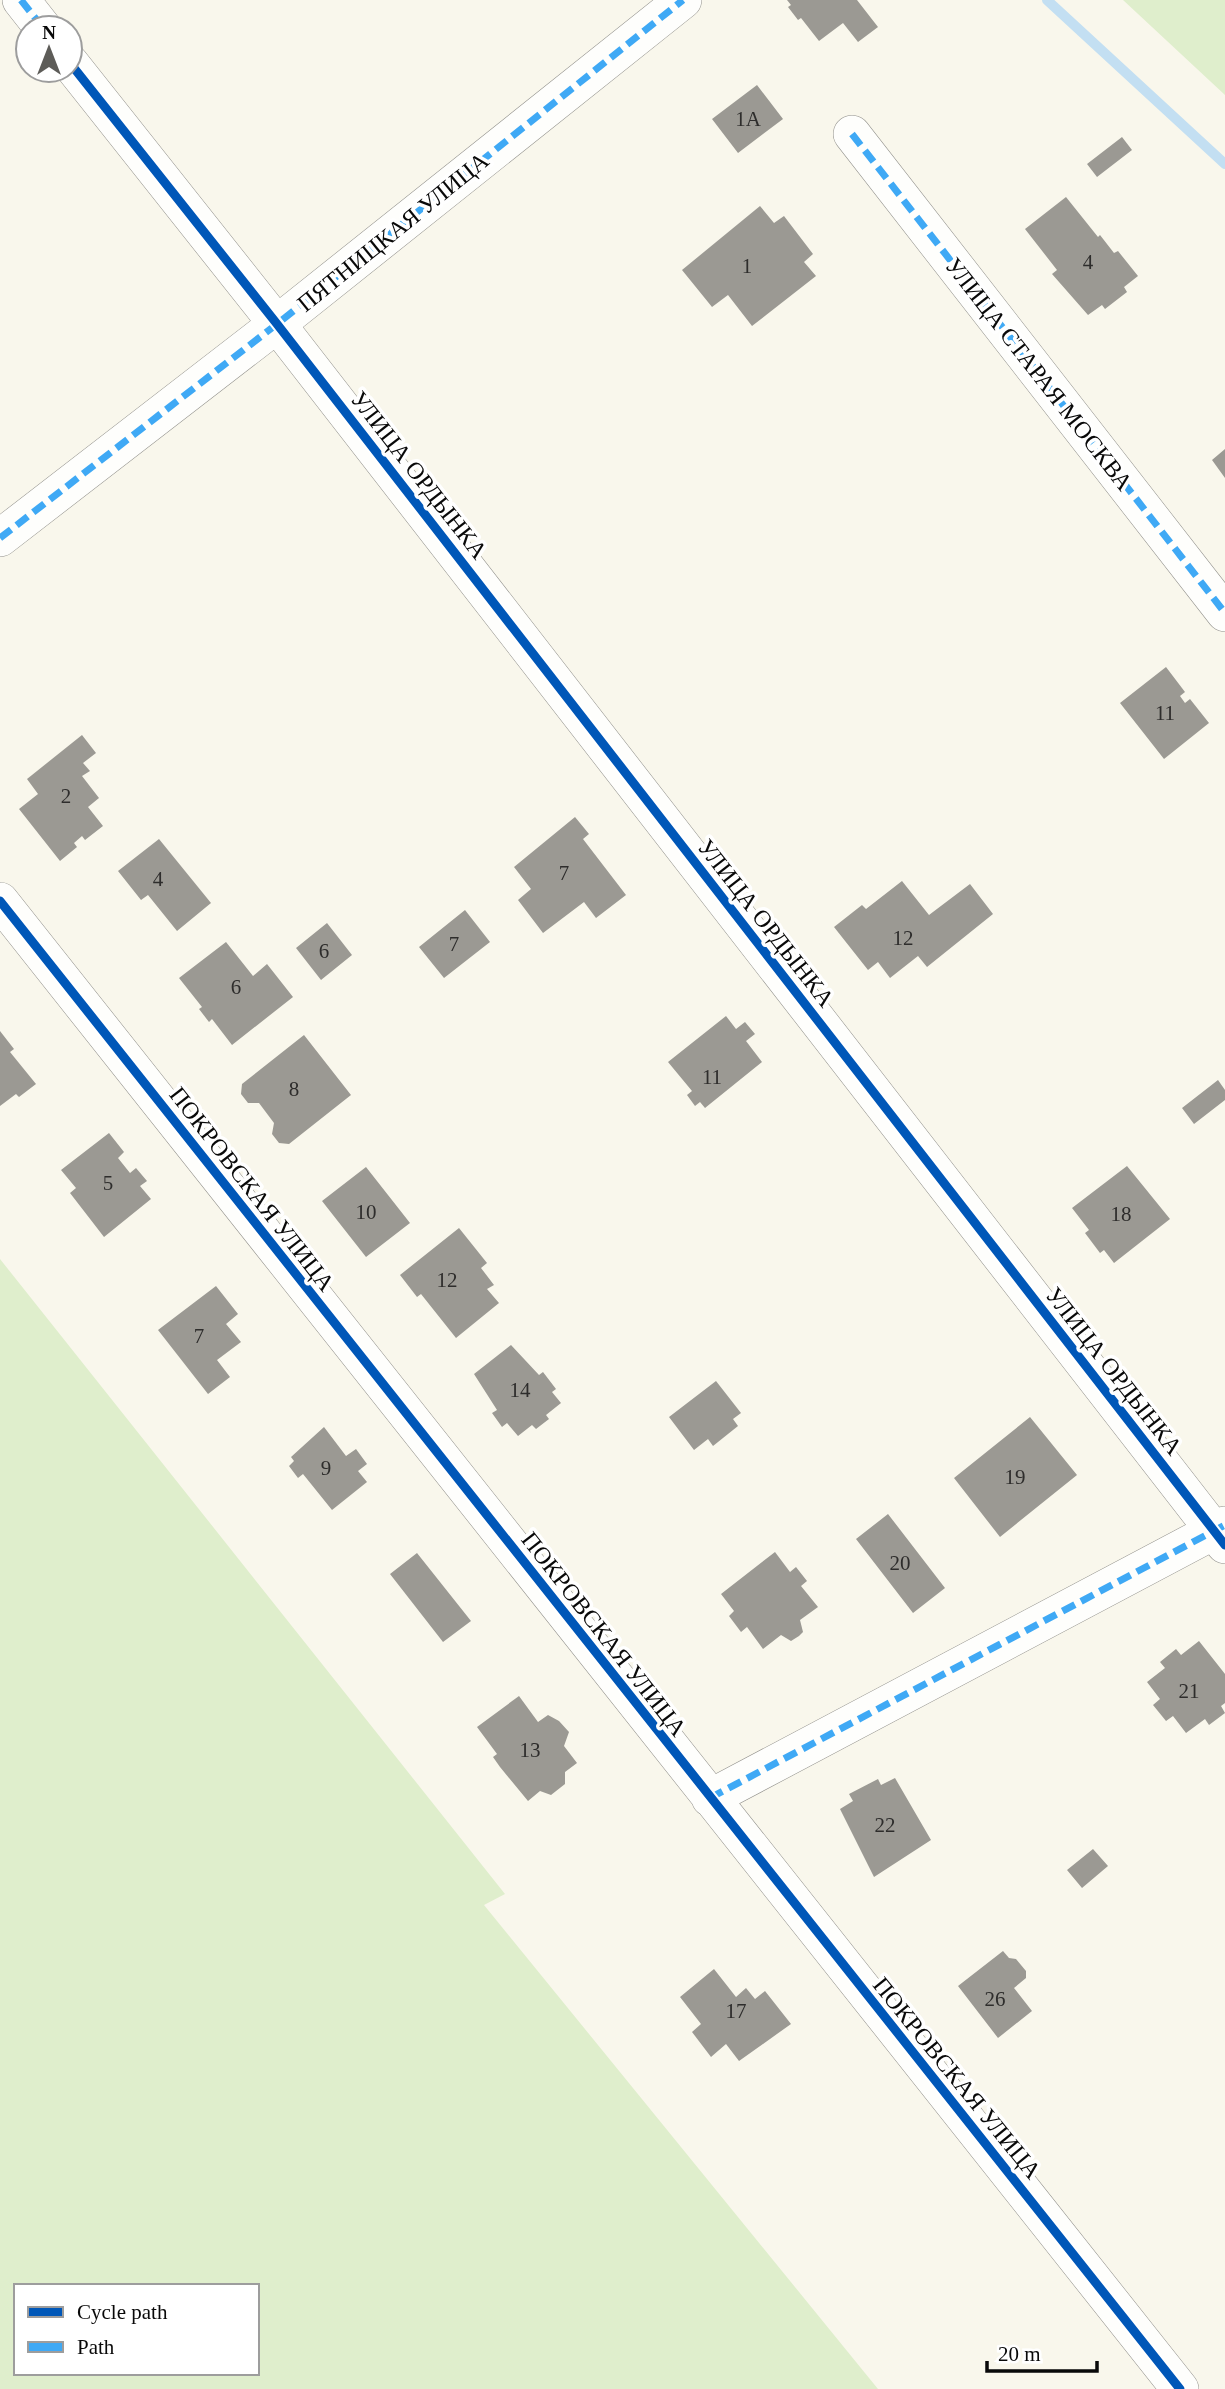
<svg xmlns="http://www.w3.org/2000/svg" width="1225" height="2389" viewBox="0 0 1225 2389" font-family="Georgia,serif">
<rect width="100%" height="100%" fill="#f9f7ec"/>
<!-- green -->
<path fill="#dfeecc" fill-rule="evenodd" d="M 1123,0 L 1225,0 L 1225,95 Z
M 0,1259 L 505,1894 L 484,1905 L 878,2389 L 0,2389 ZM 16,2286 L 257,2286 L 257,2373 L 16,2373 Z"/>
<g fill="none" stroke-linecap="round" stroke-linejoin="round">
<!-- stream -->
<path stroke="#c3dff2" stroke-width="10" d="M 1047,0 L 1225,164"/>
</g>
<!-- building -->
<path fill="#9b9993" d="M 787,0 L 857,0 L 878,27 L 858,42 L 843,23 L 819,41 L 801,18 L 798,20 L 788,7 L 791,5 Z
M 757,85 L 783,119 L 738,153 L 712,119 Z
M 1122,137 L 1132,150 L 1097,177 L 1087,164 Z
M 1066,197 L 1098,237 L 1100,235 L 1114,253 L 1118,251 L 1138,276 L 1124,287 L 1127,292 L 1105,309 L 1102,305 L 1088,315 L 1052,274 L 1057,270 L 1025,229 Z
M 760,206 L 774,223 L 784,216 L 813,254 L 804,262 L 816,276 L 752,326 L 728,295 L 712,307 L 682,270 Z
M 1225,449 L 1225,478 L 1212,460 Z
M 1166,667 L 1185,692 L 1180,696 L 1185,703 L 1190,699 L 1209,723 L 1164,759 L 1120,703 Z
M 82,735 L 96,753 L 83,763 L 90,771 L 82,776 L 99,798 L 88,807 L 103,826 L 85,840 L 82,836 L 74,843 L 77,847 L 60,861 L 19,809 L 38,794 L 27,779 Z
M 575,817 L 589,834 L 583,839 L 626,895 L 596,918 L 584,902 L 543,933 L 518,900 L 531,889 L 514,867 Z
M 159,839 L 211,903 L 177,931 L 148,895 L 141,900 L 118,871 Z
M 902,881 L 929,915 L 970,884 L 993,914 L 927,967 L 918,956 L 890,978 L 878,962 L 868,970 L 834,927 L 862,905 L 866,909 Z
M 465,910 L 490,942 L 444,978 L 419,947 Z
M 327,923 L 352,955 L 321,980 L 296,948 Z
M 226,942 L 253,976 L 267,964 L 293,997 L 232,1045 L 212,1019 L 209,1022 L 199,1009 L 202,1007 L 179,978 Z
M 726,1016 L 736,1029 L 745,1022 L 755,1034 L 746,1041 L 762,1062 L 705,1108 L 700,1102 L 695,1106 L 687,1095 L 692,1091 L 668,1062 Z
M 0,1031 L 14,1049 L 10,1052 L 36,1084 L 19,1097 L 16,1094 L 0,1106 Z
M 304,1035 L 351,1095 L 289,1144 L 279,1143 L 272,1134 L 274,1123 L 259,1103 L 248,1103 L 241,1094 L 242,1084 Z
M 1218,1080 L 1225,1090 L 1225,1100 L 1194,1124 L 1182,1108 Z
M 109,1133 L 124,1152 L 118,1158 L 130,1173 L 136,1168 L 147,1181 L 140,1186 L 151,1199 L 104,1237 L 70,1193 L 76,1188 L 61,1170 Z
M 1127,1166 L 1170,1219 L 1114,1263 L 1104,1250 L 1100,1253 L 1085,1233 L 1089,1230 L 1072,1208 Z
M 366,1167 L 410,1223 L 366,1257 L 322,1201 Z
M 459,1228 L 487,1263 L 481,1268 L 494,1285 L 487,1289 L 499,1303 L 456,1338 L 421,1294 L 417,1297 L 400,1275 Z
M 216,1286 L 238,1314 L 226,1324 L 241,1342 L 217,1360 L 230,1377 L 208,1394 L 158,1330 Z
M 511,1345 L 539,1375 L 543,1372 L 556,1389 L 552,1392 L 561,1403 L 546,1415 L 549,1419 L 536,1429 L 532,1425 L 518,1436 L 507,1423 L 502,1427 L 492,1413 L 497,1410 L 474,1374 Z
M 716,1381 L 741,1413 L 733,1419 L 738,1426 L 713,1446 L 708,1439 L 694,1450 L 669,1417 Z
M 1030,1417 L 1077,1475 L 1000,1537 L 954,1478 Z
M 324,1427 L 346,1456 L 356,1449 L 367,1464 L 358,1471 L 367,1482 L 332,1510 L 303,1474 L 298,1478 L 289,1466 L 294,1461 L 291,1457 Z
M 888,1514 L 945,1588 L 913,1613 L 856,1539 Z
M 775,1552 L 790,1572 L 796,1567 L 807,1581 L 801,1586 L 818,1607 L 800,1620 L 803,1632 L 799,1636 L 791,1641 L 781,1635 L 763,1649 L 747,1627 L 741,1632 L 729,1616 L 734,1611 L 721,1594 Z
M 417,1553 L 471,1621 L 443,1642 L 390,1574 Z
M 1199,1641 L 1225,1674 L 1225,1703 L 1221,1706 L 1225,1713 L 1209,1725 L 1205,1719 L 1186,1733 L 1173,1716 L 1166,1721 L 1153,1705 L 1160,1699 L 1147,1682 L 1165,1668 L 1160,1662 L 1176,1649 L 1181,1655 Z
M 519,1696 L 538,1722 L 548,1715 L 559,1721 L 569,1732 L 564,1746 L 577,1763 L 565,1772 L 565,1784 L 551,1795 L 540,1791 L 528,1801 L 500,1767 L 493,1757 L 497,1754 L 477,1727 Z
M 895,1778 L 931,1840 L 874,1877 L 840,1809 L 853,1801 L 849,1794 L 878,1779 L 881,1785 Z
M 1093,1849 L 1108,1866 L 1082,1888 L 1067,1870 Z
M 1003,1951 L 1009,1958 L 1016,1959 L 1026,1971 L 1026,1978 L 1014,1988 L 1032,2011 L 998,2038 L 958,1986 Z
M 714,1969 L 736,1997 L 746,1988 L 755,1999 L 765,1991 L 791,2024 L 739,2061 L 726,2044 L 711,2057 L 692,2032 L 701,2024 L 680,1997 Z"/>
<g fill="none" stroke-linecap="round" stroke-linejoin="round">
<!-- street casing -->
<g stroke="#91908b" stroke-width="38">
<path id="street" d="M 21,0 L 43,28
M 70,63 L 277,324 L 1225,1545
M 852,134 L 1225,613
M 0,538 L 277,324 L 683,0
M 0,901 L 1180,2389
M 710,1798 L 1225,1525"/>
</g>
<!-- street -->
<use href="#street" stroke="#fefefc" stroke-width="37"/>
<!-- quiet -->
<path stroke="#3fa9f5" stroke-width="7" stroke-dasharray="14 7" stroke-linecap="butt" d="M 21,0 L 43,28
M 852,134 L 1225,613
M 0,538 L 277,324 L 683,0
M 710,1798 L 1225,1525"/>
<!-- cycleway casing -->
<g stroke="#fff" stroke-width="13">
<path id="cycleway" d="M 70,63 L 277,324 L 1225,1545
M 0,901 L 1180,2389"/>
</g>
<!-- cycleway -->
<use href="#cycleway" stroke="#0057b8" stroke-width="9"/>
</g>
<g text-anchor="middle" stroke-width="7" stroke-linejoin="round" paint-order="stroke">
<!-- number labels -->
<g font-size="21" fill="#2e2d2c">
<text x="748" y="126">1А</text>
<text x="1088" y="269">4</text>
<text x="747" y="273">1</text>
<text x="1165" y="720">11</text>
<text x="66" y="803">2</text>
<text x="564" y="880">7</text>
<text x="158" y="886">4</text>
<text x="903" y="945">12</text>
<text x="454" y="951">7</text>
<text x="324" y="958">6</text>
<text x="236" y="994">6</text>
<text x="712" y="1084">11</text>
<text x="294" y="1096">8</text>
<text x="108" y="1190">5</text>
<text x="366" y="1219">10</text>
<text x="1121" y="1221">18</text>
<text x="447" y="1287">12</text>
<text x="199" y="1343">7</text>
<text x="520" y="1397">14</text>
<text x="326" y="1475">9</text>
<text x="1015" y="1484">19</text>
<text x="900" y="1570">20</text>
<text x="1189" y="1698">21</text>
<text x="530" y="1757">13</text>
<text x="885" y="1832">22</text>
<text x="995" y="2006">26</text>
<text x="736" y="2018">17</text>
</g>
<!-- street labels -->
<g font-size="24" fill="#090909" stroke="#fff">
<text transform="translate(393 232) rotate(-39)" y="8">ПЯТНИЦКАЯ УЛИЦА</text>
<text transform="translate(1039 374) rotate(52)" y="8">УЛИЦА СТАРАЯ МОСКВА</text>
<text transform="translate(419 475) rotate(52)" y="8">УЛИЦА ОРДЫНКА</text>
<text transform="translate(766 923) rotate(52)" y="8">УЛИЦА ОРДЫНКА</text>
<text transform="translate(252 1189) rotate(52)" y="8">ПОКРОВСКАЯ УЛИЦА</text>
<text transform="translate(1114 1371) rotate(52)" y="8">УЛИЦА ОРДЫНКА</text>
<text transform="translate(604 1634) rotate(52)" y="8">ПОКРОВСКАЯ УЛИЦА</text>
<text transform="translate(957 2078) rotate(51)" y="8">ПОКРОВСКАЯ УЛИЦА</text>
</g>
</g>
<!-- legend -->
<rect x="14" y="2284" width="245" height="91" fill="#ffffff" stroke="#9d9d9d" stroke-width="2"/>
<rect x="28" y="2307" width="35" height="10" fill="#0057b8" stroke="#9d9d9d" stroke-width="2"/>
<text x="77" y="2319" font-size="21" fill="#090909">Cycle path</text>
<rect x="28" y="2342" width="35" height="10" fill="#3fa9f5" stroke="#9d9d9d" stroke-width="2"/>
<text x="77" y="2354" font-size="21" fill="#090909">Path</text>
<!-- north arrow -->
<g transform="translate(49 49)"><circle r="33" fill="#ffffff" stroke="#9d9d9d" stroke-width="2"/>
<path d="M0-5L12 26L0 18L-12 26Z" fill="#5d5c58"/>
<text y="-10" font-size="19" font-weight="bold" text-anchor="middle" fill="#090909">N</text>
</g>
<!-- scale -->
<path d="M987 2361v10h110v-10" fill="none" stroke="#090909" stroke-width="3.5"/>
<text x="998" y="2361" font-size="21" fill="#090909" stroke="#ffffff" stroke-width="5" paint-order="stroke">20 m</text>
</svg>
